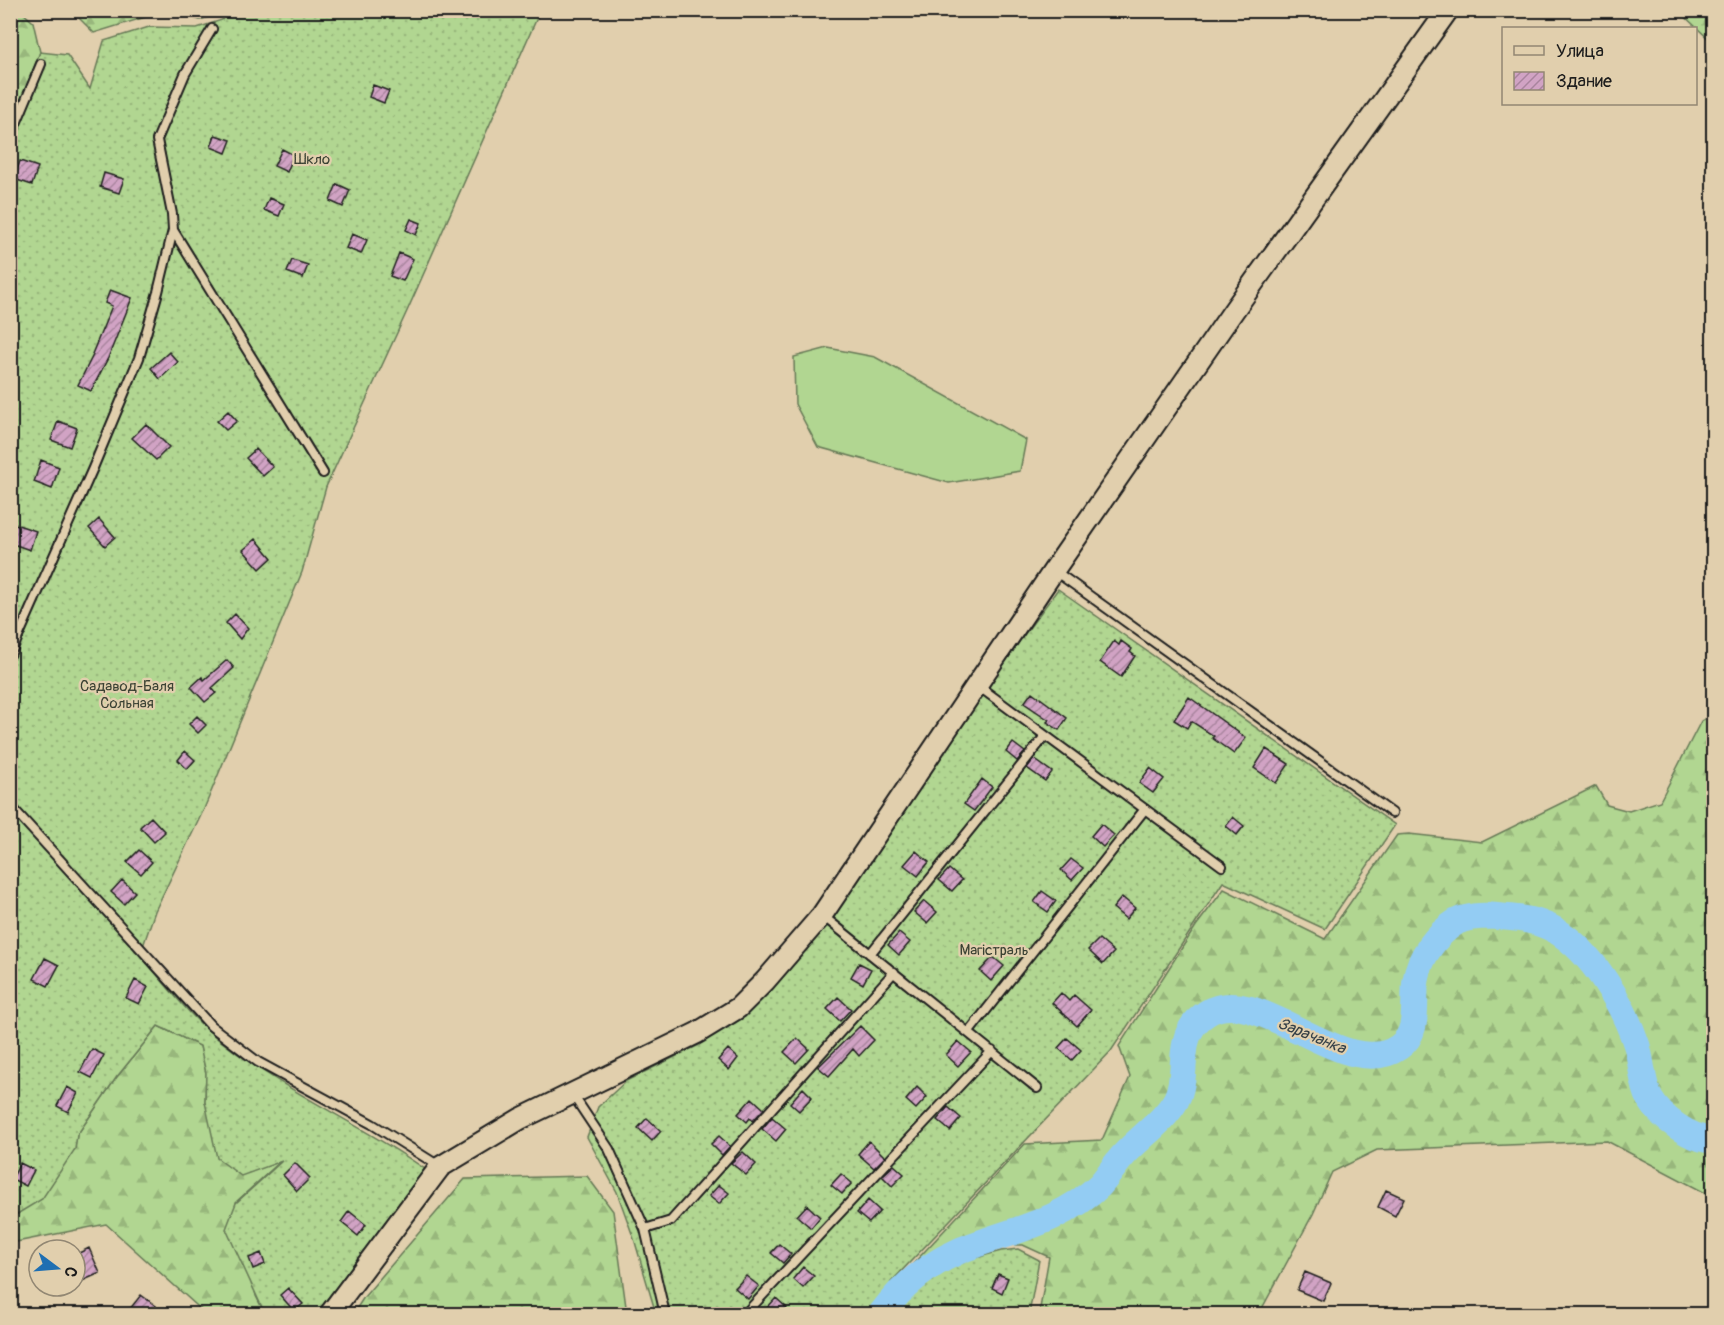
<svg xmlns="http://www.w3.org/2000/svg" width="1724" height="1325" viewBox="0 0 1724 1325" font-family="Pangolin,sans-serif">
<defs>
<pattern id="forest-firs" width="22" height="20" patternUnits="userSpaceOnUse" patternTransform="scale(1.5)"><rect width="22" height="20" fill="#b1d691"/><path d="M5 1l3.5 6h-7zM16 11l3.5 6h-7z" fill="#98b77c"/></pattern>
<pattern id="garden-dots" width="8" height="8" patternUnits="userSpaceOnUse" patternTransform="scale(1.5)"><rect width="8" height="8" fill="#b1d691"/><path d="M2 2h.1M6 6h.1" fill="none" stroke="#98b77c" stroke-width="1.8" stroke-linecap="round"/></pattern>
<pattern id="building-hatch" width="6" height="6" patternUnits="userSpaceOnUse" patternTransform="scale(1.5)"><rect width="6" height="6" fill="#d1a3c4"/><path d="M-1 1l2-2M0 6l6-6M5 7l2-2" fill="none" stroke="#a9849e"/></pattern>
</defs>
<rect width="100%" height="100%" fill="#e1cfad"/>
<filter id="ink" filterUnits="userSpaceOnUse"><feTurbulence type="fractalNoise" baseFrequency=".0167" numOctaves="2"/><feDisplacementMap in="SourceGraphic" scale="12" xChannelSelector="R" yChannelSelector="G"/><feConvolveMatrix kernelMatrix="1 2 1 2 8 2 1 2 1" color-interpolation-filters="sRGB"/></filter>
<g filter="url(#ink)">
<!-- grass -->
<path fill="#b1d691" stroke="#667956" stroke-width="1.5" d="M 828,348 L 875,357 L 1026,440 L 1020,471 L 949,483 L 818,447 L 795,404 L 794,357 Z"/>
<!-- forest -->
<path fill="url(#forest-firs)" stroke="#667956" stroke-width="1.5" d="M 11,11 L 21,11 L 33,22 L 40,52 L 11,129 Z
M 72,11 L 165,11 L 94,33 Z
M 170,11 L 217,11 L 215,15 L 200,20 Z
M 1679,11 L 1706,11 L 1713,16 L 1713,43 Z
M 1713,714 L 1713,1197 L 1607,1141 L 1377,1150 L 1332,1172 L 1313,1214 L 1259,1314 L 1039,1314 L 1049,1257 L 1023,1245 L 1003,1245 L 950,1261 L 913,1284 L 897,1281 L 1025,1144 L 1102,1140 L 1130,1077 L 1119,1046 L 1196,926 L 1224,889 L 1325,939 L 1397,835 L 1409,834 L 1482,842 L 1596,786 L 1607,805 L 1629,811 L 1660,801 L 1701,721 Z
M 158,1026 L 200,1046 L 206,1073 L 205,1102 L 283,1159 L 236,1202 L 256,1296 L 265,1314 L 206,1314 L 106,1224 L 11,1243 L 10,1210 L 18,1214 L 75,1149 L 77,1135 L 116,1078 Z
M 587,1176 L 613,1211 L 627,1314 L 353,1314 L 364,1297 L 465,1179 Z"/>
<!-- garden -->
<path fill="url(#garden-dots)" stroke="#667956" stroke-width="1.5" d="M 226,11 L 540,11 L 408,309 L 326,487 L 302,572 L 204,809 L 155,911 L 140,955 C 167,986 193,1021 226,1045 C 288,1093 361,1124 425,1169 L 316,1314 L 265,1314 L 226,1229 L 236,1203 L 282,1161 L 241,1176 L 217,1158 L 205,1102 L 206,1073 L 200,1046 L 158,1026 L 116,1078 L 77,1135 L 75,1149 L 42,1199 L 17,1214 L 11,1210 L 10,129 L 40,52 L 67,55 L 90,89 L 104,41 L 149,27 L 197,28 L 222,20 Z
M 1058,589 L 1395,825 L 1325,929 L 1223,882 L 1111,1051 L 891,1282 L 913,1287 L 953,1264 L 1001,1251 L 1018,1249 L 1039,1260 L 1029,1314 L 656,1314 L 635,1242 L 617,1192 L 587,1137 L 598,1107 L 626,1081 L 699,1045 L 757,1001 L 821,931 L 971,707 Z"/>
<g fill="none" stroke-linecap="round" stroke-linejoin="round">
<!-- river -->
<path stroke="#93ccf3" stroke-width="27" d="M 881,1314 C 902,1286 927,1265 959,1251 C 1007,1231 1061,1223 1100,1185 C 1108,1176 1114,1166 1122,1157 C 1139,1137 1163,1123 1176,1100 C 1191,1070 1172,1035 1207,1013 C 1258,980 1345,1085 1399,1047 C 1421,1032 1412,1002 1416,980 C 1419,957 1437,934 1456,922 C 1465,917 1481,916 1491,916 C 1515,918 1534,918 1555,930 C 1593,952 1624,1006 1637,1046 C 1642,1063 1642,1084 1650,1099 C 1661,1118 1691,1140 1714,1140"/>
</g>
<!-- building -->
<path fill="url(#building-hatch)" stroke="#1c1c1c" stroke-width="1.5" d="M 373,85 L 389,91 L 384,103 L 369,97 Z
M 215,135 L 231,140 L 226,153 L 211,147 Z
M 282,149 L 294,155 L 287,172 L 274,166 Z
M 20,161 L 38,167 L 32,185 L 14,179 Z
M 104,173 L 124,179 L 119,193 L 100,187 Z
M 337,184 L 350,190 L 343,207 L 330,201 Z
M 269,198 L 284,204 L 279,216 L 264,210 Z
M 411,219 L 421,223 L 416,235 L 406,230 Z
M 352,234 L 367,240 L 361,254 L 346,248 Z
M 399,253 L 413,259 L 403,281 L 390,276 Z
M 292,260 L 308,265 L 303,278 L 287,272 Z
M 110,290 L 132,298 L 108,358 L 91,391 L 78,385 L 93,355 L 92,354 L 112,306 L 105,303 Z
M 169,352 L 178,362 L 160,379 L 151,368 Z
M 228,411 L 237,421 L 226,430 L 217,421 Z
M 58,421 L 77,428 L 70,447 L 51,440 Z
M 146,424 L 169,447 L 156,460 L 132,438 Z
M 256,449 L 273,467 L 263,476 L 246,458 Z
M 41,460 L 59,467 L 52,489 L 34,482 Z
M 99,519 L 115,537 L 105,546 L 89,528 Z
M 15,524 L 36,531 L 30,550 L 10,543 Z
M 256,539 L 272,558 L 260,569 L 243,550 Z
M 235,614 L 248,628 L 240,639 L 226,623 Z
M 1114,641 L 1119,645 L 1121,641 L 1132,649 L 1130,652 L 1135,656 L 1121,677 L 1100,662 Z
M 227,660 L 234,668 L 212,688 L 216,693 L 205,702 L 191,687 L 202,677 L 204,680 Z
M 1032,692 L 1067,718 L 1059,730 L 1047,722 L 1049,720 L 1024,703 Z
M 1189,697 L 1246,738 L 1234,754 L 1212,738 L 1214,736 L 1191,721 L 1187,728 L 1174,720 Z
M 197,716 L 206,725 L 198,733 L 189,724 Z
M 1013,743 L 1025,752 L 1017,761 L 1006,752 Z
M 1266,749 L 1289,764 L 1276,783 L 1254,768 Z
M 185,751 L 195,760 L 187,769 L 178,760 Z
M 1034,759 L 1052,772 L 1045,781 L 1027,768 Z
M 1150,768 L 1164,779 L 1153,793 L 1139,783 Z
M 982,779 L 992,787 L 974,811 L 964,804 Z
M 151,817 L 165,832 L 154,842 L 140,827 Z
M 1233,817 L 1244,826 L 1237,835 L 1226,826 Z
M 1101,824 L 1114,835 L 1103,847 L 1091,836 Z
M 139,850 L 152,862 L 141,874 L 127,862 Z
M 916,851 L 929,862 L 918,876 L 904,865 Z
M 1071,859 L 1083,868 L 1072,880 L 1061,870 Z
M 949,869 L 962,880 L 952,891 L 939,880 Z
M 122,880 L 135,892 L 124,904 L 111,892 Z
M 1042,891 L 1056,901 L 1048,912 L 1034,902 Z
M 1122,897 L 1135,908 L 1126,919 L 1113,908 Z
M 924,901 L 937,912 L 927,923 L 914,912 Z
M 899,933 L 910,942 L 899,955 L 888,945 Z
M 1099,939 L 1114,952 L 1103,964 L 1088,950 Z
M 993,957 L 1004,966 L 991,981 L 980,971 Z
M 45,958 L 59,965 L 48,986 L 34,979 Z
M 859,963 L 871,969 L 863,984 L 851,977 Z
M 135,980 L 148,987 L 139,1004 L 126,998 Z
M 1061,993 L 1069,1001 L 1074,995 L 1091,1010 L 1077,1026 L 1052,1003 Z
M 838,997 L 851,1009 L 840,1021 L 827,1009 Z
M 860,1026 L 874,1040 L 859,1056 L 853,1049 L 829,1076 L 818,1067 Z
M 797,1038 L 809,1049 L 796,1063 L 784,1052 Z
M 1067,1038 L 1081,1050 L 1072,1060 L 1058,1048 Z
M 958,1041 L 971,1052 L 958,1066 L 946,1055 Z
M 92,1049 L 104,1055 L 92,1078 L 80,1072 Z
M 728,1049 L 738,1058 L 729,1070 L 718,1060 Z
M 67,1087 L 78,1093 L 68,1112 L 57,1106 Z
M 917,1087 L 927,1097 L 916,1109 L 906,1100 Z
M 803,1088 L 812,1097 L 799,1111 L 790,1103 Z
M 752,1098 L 764,1109 L 753,1121 L 750,1118 L 747,1122 L 738,1114 Z
M 948,1107 L 961,1118 L 950,1131 L 937,1120 Z
M 772,1117 L 786,1129 L 776,1141 L 762,1129 Z
M 647,1118 L 661,1131 L 652,1141 L 638,1128 Z
M 719,1136 L 730,1146 L 722,1155 L 711,1144 Z
M 869,1141 L 885,1157 L 874,1168 L 858,1154 Z
M 743,1152 L 756,1164 L 746,1175 L 731,1163 Z
M 20,1163 L 34,1170 L 26,1186 L 12,1179 Z
M 295,1163 L 310,1178 L 297,1191 L 283,1175 Z
M 894,1165 L 904,1174 L 892,1186 L 882,1176 Z
M 841,1174 L 852,1183 L 842,1194 L 831,1185 Z
M 719,1185 L 729,1193 L 719,1204 L 709,1196 Z
M 1386,1190 L 1404,1198 L 1395,1216 L 1378,1207 Z
M 868,1200 L 880,1211 L 869,1223 L 857,1213 Z
M 807,1205 L 820,1217 L 811,1228 L 797,1216 Z
M 349,1211 L 366,1225 L 358,1236 L 341,1222 Z
M 779,1244 L 791,1254 L 783,1263 L 771,1253 Z
M 89,1248 L 100,1273 L 82,1281 L 75,1265 L 75,1255 Z
M 261,1253 L 265,1264 L 253,1269 L 249,1258 Z
M 803,1267 L 814,1276 L 803,1288 L 793,1279 Z
M 1305,1272 L 1331,1283 L 1323,1301 L 1297,1290 Z
M 998,1274 L 1008,1278 L 1002,1293 L 992,1288 Z
M 746,1276 L 759,1286 L 748,1299 L 735,1288 Z
M 288,1288 L 303,1304 L 294,1311 L 280,1295 Z
M 141,1295 L 156,1306 L 150,1314 L 136,1314 L 129,1310 Z
M 776,1298 L 787,1308 L 781,1314 L 775,1314 L 767,1308 Z"/>
<g fill="none" stroke-linecap="round" stroke-linejoin="round">
<!-- service casing -->
<g stroke="#1c1c1c" stroke-width="12">
<path id="service" d="M 212,29 L 185,74 L 157,140 L 172,214 L 173,230 L 323,473
M 10,138 L 41,64
M 1055,571 L 1392,813
M 10,655 L 93,468 L 139,358 L 158,292 L 173,230
M 977,685 L 1222,866
M 10,805 L 211,1026 L 258,1062 L 372,1124 L 439,1166
M 823,916 L 1037,1088
M 870,954 L 1045,736
M 969,1032 L 1145,809
M 573,1095 L 609,1149 L 645,1229 L 665,1314
M 645,1229 L 671,1221 L 894,972
M 745,1314 L 992,1051"/>
</g>
<!-- tertiary casing -->
<g stroke="#1c1c1c" stroke-width="24">
<path id="tertiary" d="M 330,1314 L 440,1167 L 520,1119 L 697,1033 L 738,1008 L 765,981 L 822,915 L 1054,570 L 1234,310 L 1448,10"/>
</g>
<!-- service -->
<use href="#service" stroke="#e1cfad" stroke-width="8"/>
<!-- tertiary -->
<use href="#tertiary" stroke="#e1cfad" stroke-width="20"/>
</g>
</g>
<g text-anchor="middle" stroke-width="4.5" stroke-linejoin="round" paint-order="stroke">
<!-- park labels -->
<g font-size="15" fill="#3a4133" stroke="#e1cfad">
<text x="312" y="164">Шкло</text>
<text x="127" y="691">Садавод-Баля<tspan x="127" dy="17">Сольная</tspan></text>
<text x="994" y="955">Магістраль</text>
</g>
<!-- water labels -->
<g font-size="16" font-style="italic" fill="#343f47" stroke="#e1cfad">
<text transform="translate(1312 1035) rotate(22)" y="6">Зарачанка</text>
</g>
</g>
<!-- margin -->
<rect width="1724" height="1325" fill="none" stroke="#e1cfad" stroke-width="36"/>
<rect x="18" y="18" width="1688" height="1289" fill="none" stroke="#1c1c1c" stroke-width="2" filter="url(#ink)"/>
<!-- legend -->
<rect x="1502" y="27" width="195" height="78" fill="#e1cfad" stroke="#928773" stroke-width="1.5"/>
<rect x="1514" y="46" width="30" height="9" fill="#e1cfad" stroke="#928773" stroke-width="1.5"/>
<text x="1556" y="57" font-size="18" fill="#1c1c1c">Улица</text>
<rect x="1514" y="72" width="30" height="18" fill="url(#building-hatch)" stroke="#928773" stroke-width="1.5"/>
<text x="1556" y="87" font-size="18" fill="#1c1c1c">Здание</text>
<!-- north arrow -->
<g transform="translate(57 1268) rotate(106)"><circle r="28" fill="#e1cfad" stroke="#928773" stroke-width="1.5"/>
<path d="M0-4.5L10 22L0 15L-10 22Z" fill="#1f6fb2"/>
<text y="-9" font-size="16" font-weight="bold" text-anchor="middle" fill="#1c1c1c">С</text>
</g>
</svg>
